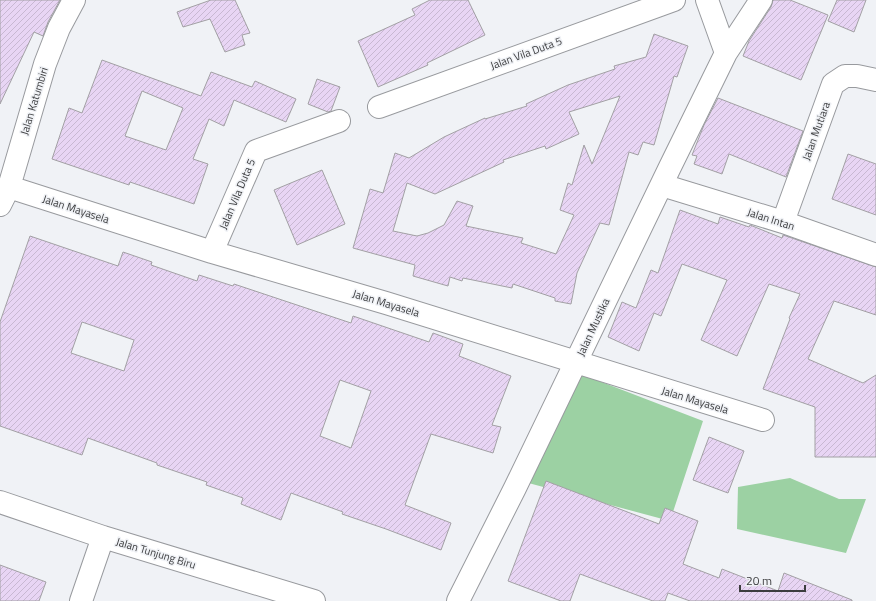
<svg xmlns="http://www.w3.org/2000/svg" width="876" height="601" viewBox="0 0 876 601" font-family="'Titillium Web',sans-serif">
<defs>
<pattern id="building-hatch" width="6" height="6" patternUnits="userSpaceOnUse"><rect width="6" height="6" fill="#e8d5f4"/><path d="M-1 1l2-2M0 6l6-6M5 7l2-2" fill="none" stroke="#c8b8d2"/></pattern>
</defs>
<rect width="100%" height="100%" fill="#f0f2f6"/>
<!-- green -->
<path fill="#9cd1a3" d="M 573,371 L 703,421 L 670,521 L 521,481 Z
M 790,478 L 839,499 L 866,499 L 846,553 L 737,529 L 738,487 Z"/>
<!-- building -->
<path fill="url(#building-hatch)" stroke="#a2a0a4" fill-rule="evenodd" d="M 0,0 L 60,0 L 48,22 L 43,36 L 34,32 L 0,104 Z
M 211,0 L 235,0 L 250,33 L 242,35 L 245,45 L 225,52 L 210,19 L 183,27 L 177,12 Z
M 430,0 L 468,0 L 485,35 L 427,63 L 428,65 L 378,87 L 358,41 L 415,15 L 412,9 Z
M 773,0 L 790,0 L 828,15 L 801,80 L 743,56 L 749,41 L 771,7 Z
M 837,0 L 866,0 L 854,32 L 828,21 Z
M 654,34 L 688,46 L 677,77 L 674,76 L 654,145 L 643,142 L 638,155 L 629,152 L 609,225 L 600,223 L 577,273 L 571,304 L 555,301 L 555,298 L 513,284 L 512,288 L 463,278 L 462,281 L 450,277 L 448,286 L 413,276 L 415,265 L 353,248 L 370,189 L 383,193 L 395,153 L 409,158 L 444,137 L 485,118 L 485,119 L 527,106 L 526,104 L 568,85 L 615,69 L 614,66 L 646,57 ZM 620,96 L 592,164 L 584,145 L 572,185 L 568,183 L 560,210 L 574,215 L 556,254 L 521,243 L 523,238 L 466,226 L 473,206 L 457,201 L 444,225 L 428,233 L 417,236 L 393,231 L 407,183 L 435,194 L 504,162 L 503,160 L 545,146 L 546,149 L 579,134 L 569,112 Z
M 102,60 L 201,96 L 211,72 L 252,87 L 255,81 L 296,99 L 286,122 L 234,100 L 224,126 L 209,119 L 193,159 L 208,164 L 194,204 L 130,182 L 129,185 L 52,159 L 69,108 L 82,113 ZM 142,91 L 183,108 L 166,150 L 125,136 Z
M 317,79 L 340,87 L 331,111 L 328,112 L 308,104 Z
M 718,98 L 803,131 L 786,177 L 729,154 L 722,174 L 694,164 L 697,156 L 692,155 L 704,125 Z
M 848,154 L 876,164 L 876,215 L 832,199 Z
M 322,170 L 345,224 L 297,245 L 274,190 Z
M 680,210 L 718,224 L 720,217 L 749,227 L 750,225 L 782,238 L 783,235 L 876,267 L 876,315 L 834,301 L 808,359 L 863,383 L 876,375 L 876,457 L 815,457 L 815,407 L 763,389 L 790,319 L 789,318 L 800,294 L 769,284 L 737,356 L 701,340 L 727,280 L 682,264 L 661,316 L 654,313 L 639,351 L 608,337 L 622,302 L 636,308 L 651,270 L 658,273 Z
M 30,236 L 118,266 L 123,252 L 152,262 L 151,265 L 197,281 L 199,275 L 233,286 L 234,284 L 351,323 L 353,316 L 429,342 L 433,333 L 463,344 L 459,356 L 511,376 L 492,425 L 501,427 L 493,453 L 431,434 L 405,505 L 451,523 L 441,550 L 386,529 L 342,514 L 343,512 L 291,493 L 281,520 L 241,504 L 243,498 L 206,485 L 207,482 L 157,465 L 157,463 L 88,438 L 82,455 L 0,426 L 0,322 ZM 82,322 L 134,340 L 124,371 L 71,353 ZM 340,380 L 371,391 L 351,448 L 320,436 Z
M 709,437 L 744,451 L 728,493 L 693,480 Z
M 546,481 L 659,524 L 665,508 L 698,521 L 683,564 L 719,578 L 722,569 L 778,591 L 784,573 L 852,600 L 852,601 L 690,601 L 668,593 L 665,601 L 653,601 L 580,574 L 570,601 L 561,601 L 508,581 Z
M 0,565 L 46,582 L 39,601 L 0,601 Z"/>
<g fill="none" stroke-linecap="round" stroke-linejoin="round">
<!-- minor casing -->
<g stroke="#989a9e" stroke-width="24">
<path id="minor" d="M 707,0 L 726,53
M 379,107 L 674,0
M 665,186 L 783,222 L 876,255
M 9,187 L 212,252 L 386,303 L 763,420
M 0,205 L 9,187 L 45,64 L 59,28 L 74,0
M 783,222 L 833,84 L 845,76 L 857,76 L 876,80
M 212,252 L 256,151 L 339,121
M 0,502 L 103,537 L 314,601
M 81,601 L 103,537
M 458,601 L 515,488 L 670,167 L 726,53 L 761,0"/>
</g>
<!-- minor -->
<use href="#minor" stroke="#fff" stroke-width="22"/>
</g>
<g text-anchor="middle" stroke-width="3" stroke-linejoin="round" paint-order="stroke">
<!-- street labels -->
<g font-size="11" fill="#3c3d3f" stroke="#f0f2f6">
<text transform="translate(526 53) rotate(-20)" y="4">Jalan Vila Duta 5</text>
<text transform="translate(34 101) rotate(-73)" y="4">Jalan Katumbiri</text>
<text transform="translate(816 131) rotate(-70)" y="4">Jalan Mutiara</text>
<text transform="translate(237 194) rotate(-67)" y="4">Jalan Vila Duta 5</text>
<text transform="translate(76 209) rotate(18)" y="4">Jalan Mayasela</text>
<text transform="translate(771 219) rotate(18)" y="4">Jalan Intan</text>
<text transform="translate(386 303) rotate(17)" y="4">Jalan Mayasela</text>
<text transform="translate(593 327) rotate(-65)" y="4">Jalan Mustika</text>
<text transform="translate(695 400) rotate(17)" y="4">Jalan Mayasela</text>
<text transform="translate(156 553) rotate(17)" y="4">Jalan Tunjung Biru</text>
</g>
</g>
<!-- scale -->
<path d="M740 585v6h65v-6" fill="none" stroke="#3c3d3f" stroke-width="2"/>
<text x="746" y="585" font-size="12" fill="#3c3d3f" stroke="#f0f2f6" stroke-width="3" paint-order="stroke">20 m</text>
</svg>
